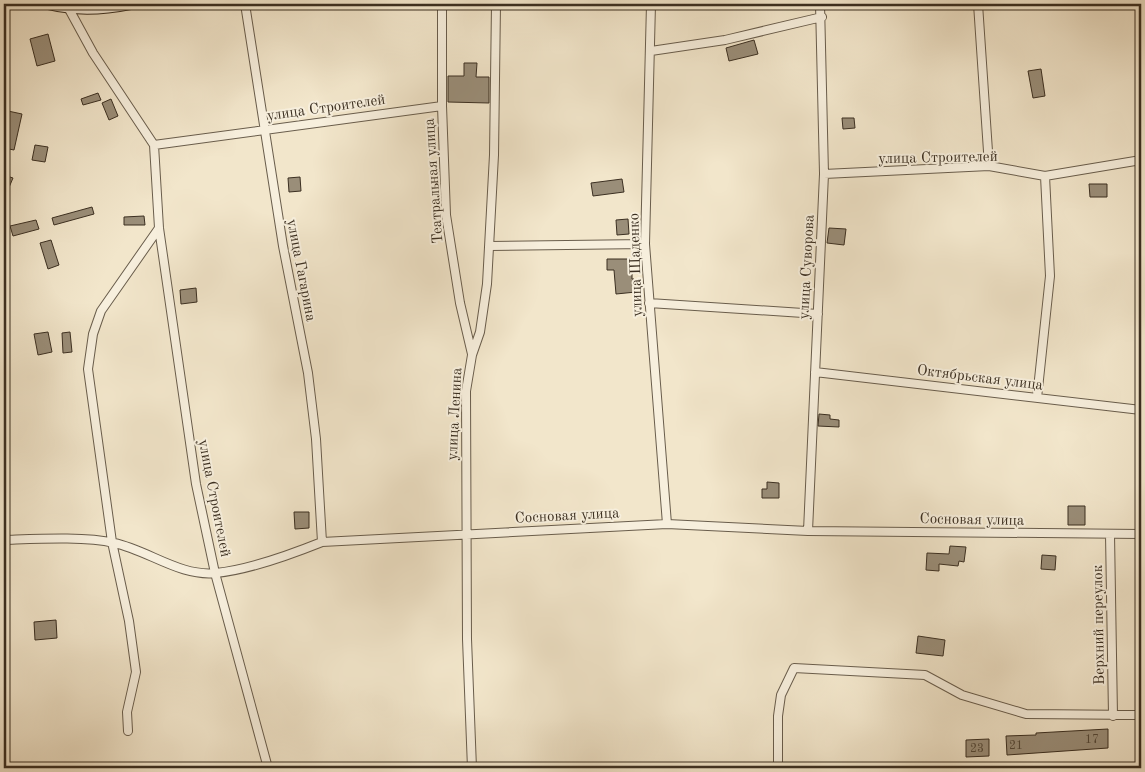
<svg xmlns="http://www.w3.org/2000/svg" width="1145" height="772" viewBox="0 0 1145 772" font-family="'Old Standard TT',serif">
<rect width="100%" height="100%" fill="#f2e6cb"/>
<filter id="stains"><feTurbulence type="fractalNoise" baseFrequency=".004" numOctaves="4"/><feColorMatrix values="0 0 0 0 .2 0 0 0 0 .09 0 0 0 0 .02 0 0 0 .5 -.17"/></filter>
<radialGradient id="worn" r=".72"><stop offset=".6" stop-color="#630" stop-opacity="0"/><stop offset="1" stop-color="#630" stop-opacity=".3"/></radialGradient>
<!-- building -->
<path fill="#9a8e79" stroke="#3b2f21" d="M 48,34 L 55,61 L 37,66 L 30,39 Z
M 754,40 L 758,54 L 729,61 L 726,48 Z
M 464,63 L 477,63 L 476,77 L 489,77 L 489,103 L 448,102 L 448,76 L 464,76 Z
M 1041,69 L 1045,96 L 1033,98 L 1028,71 Z
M 98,93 L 101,100 L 83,105 L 81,99 Z
M 111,99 L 118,116 L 109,120 L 102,103 Z
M 8,111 L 22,114 L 14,150 L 4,148 Z
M 842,118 L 854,118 L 855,128 L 843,129 Z
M 35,145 L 48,147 L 45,162 L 32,160 Z
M 4,175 L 13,178 L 4,199 Z
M 300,177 L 301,191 L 289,192 L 288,178 Z
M 622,179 L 624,192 L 593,196 L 591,183 Z
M 1089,184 L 1107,184 L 1107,197 L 1090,197 Z
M 92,207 L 94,214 L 54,225 L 52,218 Z
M 144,216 L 145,225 L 124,225 L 124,217 Z
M 628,219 L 629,234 L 617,235 L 616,220 Z
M 36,220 L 39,229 L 13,236 L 10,226 Z
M 829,228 L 846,229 L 844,245 L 827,243 Z
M 51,240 L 59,265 L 48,269 L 40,243 Z
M 607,259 L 632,259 L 632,279 L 634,279 L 636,292 L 616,294 L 614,270 L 607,270 Z
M 196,288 L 197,302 L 181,304 L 180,290 Z
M 48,332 L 52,352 L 38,355 L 34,334 Z
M 70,332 L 72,352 L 63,353 L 62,333 Z
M 819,414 L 830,415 L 830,419 L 839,420 L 839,427 L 818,426 Z
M 767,482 L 779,483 L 779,498 L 762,498 L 762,489 L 767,489 Z
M 1068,506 L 1085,506 L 1085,525 L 1068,525 Z
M 294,512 L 309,512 L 309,528 L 295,529 Z
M 950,546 L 966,547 L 964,562 L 959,561 L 958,566 L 939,564 L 939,571 L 926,570 L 927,553 L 949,554 Z
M 1042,555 L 1056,556 L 1055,570 L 1041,569 Z
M 56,620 L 57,638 L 35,640 L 34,622 Z
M 918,636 L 945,640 L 943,656 L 916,653 Z
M 1108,729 L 1108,748 L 1007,755 L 1006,736 L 1036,735 L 1036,733 Z
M 989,739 L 989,756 L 966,757 L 966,740 Z"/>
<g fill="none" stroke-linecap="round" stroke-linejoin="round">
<!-- street casing -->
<g stroke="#695d4c" stroke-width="10">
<path id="street" d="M 245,4 L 283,246 L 308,373 L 316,439 L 322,542
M 442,4 L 442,106 L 446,215 L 460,303 L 472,354
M 651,4 L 645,244 L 667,524
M 978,4 L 989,166
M 69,9 L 93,53 L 154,145 L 159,228 L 196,484 L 215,573 L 268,768
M 651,51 L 725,40 L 822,17
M 154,145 L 442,106
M 824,174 L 989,166 L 1045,176 L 1141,160
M 490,246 L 645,244
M 649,303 L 818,314
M 815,372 L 1141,410
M 1037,398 L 1050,276 L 1045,176
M 808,531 L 824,174 L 820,4
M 1110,534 L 1113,716
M 4,540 C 35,539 85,536 114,543 C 148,550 180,577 216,573 C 248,570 292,554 322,542 L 667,524 L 808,531 L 1141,534
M 128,731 L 127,712 L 136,672 L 129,621 L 112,542 L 88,369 L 93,334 L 101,311 L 159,228
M 472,768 L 467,639 L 466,391 L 472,355 L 480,332 L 487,284 L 494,155 L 496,4
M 778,768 L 778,716 L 781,695 L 794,668 L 925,675 L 962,695 L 1026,714 L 1141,715"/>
</g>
<!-- secondary casing -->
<g stroke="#3b2f21" stroke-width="12">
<path id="secondary" d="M 48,4 C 76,11 101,10 130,4
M 4,5 L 4,4"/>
</g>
<!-- street -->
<use href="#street" stroke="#f7efdd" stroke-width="8"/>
<!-- secondary -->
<use href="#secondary" stroke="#f7efdd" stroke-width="10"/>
</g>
<g text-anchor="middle" stroke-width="4" stroke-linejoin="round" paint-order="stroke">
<!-- number labels -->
<g font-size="12" fill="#534737">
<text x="1092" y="743">17</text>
<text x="1016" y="749">21</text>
<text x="977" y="752">23</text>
</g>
<!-- street labels -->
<g font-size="15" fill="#3b2f21" stroke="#f7efdd">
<text transform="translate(326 107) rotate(-8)" y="5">улица Строителей</text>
<text transform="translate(938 157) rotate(-1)" y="5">улица Строителей</text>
<text transform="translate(433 181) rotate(-94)" y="5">Театральная улица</text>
<text transform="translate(635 265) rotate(-92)" y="5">улица Щаденко</text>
<text transform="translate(806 267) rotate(-87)" y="5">улица Суворова</text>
<text transform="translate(302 270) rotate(79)" y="5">улица Гагарина</text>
<text transform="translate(980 377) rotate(7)" y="5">Октябрьская улица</text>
<text transform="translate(454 414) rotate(-87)" y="5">улица Ленина</text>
<text transform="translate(215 498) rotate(79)" y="5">улица Строителей</text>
<text transform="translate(567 515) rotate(-3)" y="5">Сосновая улица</text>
<text transform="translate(972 519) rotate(1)" y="5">Сосновая улица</text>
<text transform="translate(1098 625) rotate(-91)" y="5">Верхний переулок</text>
</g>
</g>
<!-- margin -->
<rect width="1145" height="772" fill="none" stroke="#f2e6cb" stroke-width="20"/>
<rect x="5" y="5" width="1135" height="762" fill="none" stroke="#3b2f21" stroke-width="2.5"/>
<rect x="10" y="10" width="1125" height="752" fill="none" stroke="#3b2f21"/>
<rect width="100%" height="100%" filter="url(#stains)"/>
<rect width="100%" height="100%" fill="url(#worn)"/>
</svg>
